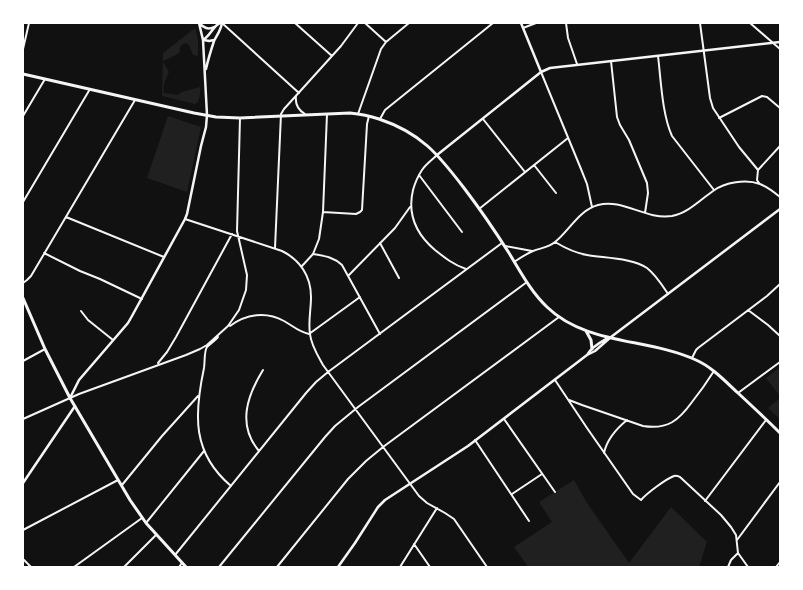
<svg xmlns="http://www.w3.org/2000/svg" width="803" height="590" viewBox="0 0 803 590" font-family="'Golos Text',sans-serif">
<rect width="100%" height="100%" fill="#111"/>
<!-- green -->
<path fill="#202020" d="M 195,28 L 198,40 L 198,56 L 193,55 L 189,45 L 186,43 C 181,44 179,47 180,52 C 175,56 169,58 163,61 L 163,62 L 169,72 C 166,79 162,86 164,93 L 178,95 L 182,92 L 200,87 L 200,95 L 198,102 L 195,104 L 162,96 L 163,53 Z
M 168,116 L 201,127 L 187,192 L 147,178 Z
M 780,367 L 780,396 L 766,378 Z
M 780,398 L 780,419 L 768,408 Z
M 574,480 L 587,503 L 629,563 L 671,507 L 707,542 L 699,567 L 524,567 L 527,565 L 514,547 L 552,522 L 539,502 Z"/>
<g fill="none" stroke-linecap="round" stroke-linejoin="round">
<!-- minor -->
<path stroke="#f5f5f5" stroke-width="2" d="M 222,23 L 299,93
M 295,23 L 332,56
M 365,23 L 386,42
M 566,23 L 568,38 L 577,64
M 700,23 L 710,98 L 713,108 L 739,147 L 758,170 L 757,180 L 759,183
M 750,23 L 780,49
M 523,28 L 536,23
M 23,49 L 29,23
M 658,56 C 661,80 662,114 672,136 L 714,190
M 611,61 L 617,117 L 620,125 L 629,140 L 647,183 L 648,193 L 645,213
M 541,72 L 581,169 L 587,184 L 592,207
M 296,96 C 295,104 298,110 305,114
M 358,114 L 381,49 L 386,42 L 409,23
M 23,116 L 45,79
M 719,118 L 762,96 L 767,97 L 780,108
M 380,119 L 385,110 L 493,23
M 483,119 L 525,172
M 437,155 C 432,160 426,164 422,170 C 418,176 415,183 413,190 C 407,215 416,234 435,250 C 445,258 454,265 466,269
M 534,165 L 556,193
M 758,170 L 780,146
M 419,175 L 462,232
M 23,202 L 90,89
M 479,209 L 568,138
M 323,212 L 356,214 L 360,212 L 362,210 L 367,124 L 369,116
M 66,217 L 164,257
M 185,219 L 282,251 C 300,260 311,276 311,297 C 311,310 308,322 310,334 C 311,345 318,356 323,365 L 419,496 L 427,503 L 445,513 L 454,519 L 487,567
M 555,242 C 565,248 575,253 587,255 C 604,258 633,258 647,268 C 656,275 662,285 668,294
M 380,243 L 399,278
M 505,246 L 532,251
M 275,248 L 281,114 L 284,109 L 341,46 L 358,23
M 44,253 L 80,271 L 100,279 L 142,299
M 313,254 C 324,256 334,257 342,265 L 380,334
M 514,262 C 520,258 526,254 533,251 C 540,248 548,248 555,242 C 569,231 579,210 598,205 C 623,198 645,220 672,216 C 688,213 700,200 713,191 C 725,182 746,179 760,184 C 768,187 774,192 780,197
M 302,266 L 313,254 L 319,239 L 323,212 L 327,114
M 348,276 L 395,228 L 410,207
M 23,283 L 27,280 L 31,276 L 135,100
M 748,310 L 768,325 L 780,336
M 81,311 L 88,320 L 113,340
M 230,326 C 246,314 266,311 284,321 C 293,326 299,332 309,334 L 360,297
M 218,337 C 215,341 210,344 207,347 C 204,351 205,362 204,368 C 194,415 192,453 231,486
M 692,358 L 696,350 L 698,348 L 767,296 L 780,284
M 23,361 L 45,349
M 158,363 L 167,352 L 176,337 L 232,234
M 555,380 L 587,428 L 633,494 L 641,500 C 647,493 666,479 674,476 C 677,475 677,476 680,477 L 721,515 L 731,527 L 736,535 L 738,553 L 748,567
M 738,393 L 780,362
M 569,400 L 582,405 L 643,426 C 668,430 679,420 692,402 C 700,392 707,382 714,371
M 23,419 L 79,394 L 186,355 L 200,349 L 207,345 L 228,326 L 239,310 L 246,290 L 247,275 L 237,231 L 240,118
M 504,419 L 555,492
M 475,440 L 529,521
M 259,451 C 237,425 247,396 263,370
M 604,453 C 607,439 616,429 627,420
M 122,485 L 162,436 L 198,396
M 512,494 L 542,474
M 705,501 L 766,420
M 146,523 L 204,451
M 23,530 L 118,480
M 737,540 L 780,482
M 414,544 L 430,567
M 175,555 L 306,393 L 316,382 L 328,372 L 502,243
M 23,559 L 31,567
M 74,567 L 142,518
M 124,567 L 156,535
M 179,567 L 182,563
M 219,567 L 325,437 L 335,426 L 358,407 L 527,282
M 277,567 L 348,479 L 366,461 L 383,447 L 559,317
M 400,567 L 437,508
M 728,567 L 731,560 L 738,553
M 776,567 L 780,562"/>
<!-- tertiary -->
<path stroke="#f5f5f5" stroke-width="2.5" d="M 199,23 C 204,28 208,30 214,27
M 521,23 L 541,72
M 203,40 C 211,35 213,26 220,23
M 204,40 L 209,41 L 214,40
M 206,69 C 208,60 211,50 214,41 C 217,35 221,30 222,23
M 437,155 L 541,72 L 550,68 L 780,42
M 587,355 C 591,347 601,342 608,338
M 70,398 L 79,380 L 128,323 L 132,316 L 185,219 L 187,214 L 201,146 L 206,127 L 207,115 L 203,40 L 199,23
M 23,483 L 75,406
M 338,567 L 355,543 L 378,507 L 385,500 L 468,446 L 587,355 L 595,351 L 611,337 L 780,209"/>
<!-- primary -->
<path stroke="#f5f5f5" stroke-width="3" d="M 23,74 L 194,113 L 216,117 L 240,118 L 350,113 C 360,114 370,116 379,119 C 421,133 438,154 464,188 C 480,209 495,231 509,253 C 520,271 531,292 547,307 C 586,345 648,338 696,360 C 712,367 725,381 738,393 C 752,406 766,419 780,433
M 23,298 L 45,349 L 70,398 L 130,500 L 146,523 L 186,567
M 586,331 L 591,340 L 592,349"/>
</g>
<!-- border -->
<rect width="803" height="590" fill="none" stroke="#ffffff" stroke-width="48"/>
</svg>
